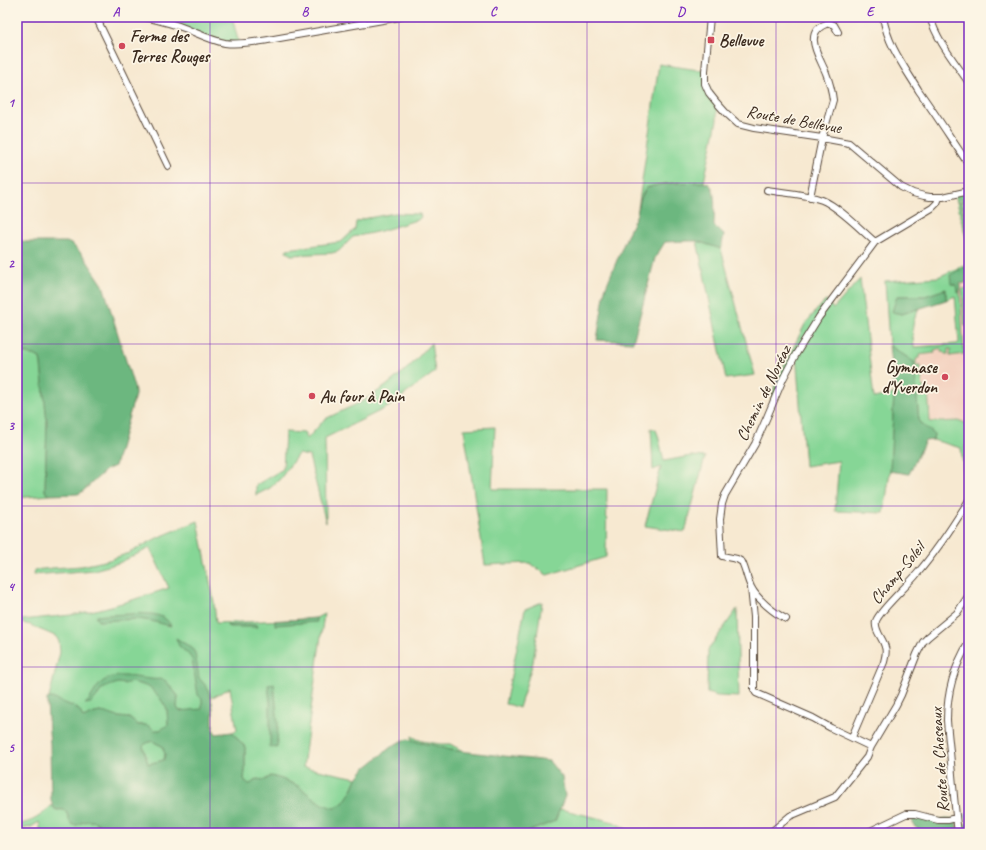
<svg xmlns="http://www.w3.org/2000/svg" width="986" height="850" viewBox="0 0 986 850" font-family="Caveat,sans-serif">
<rect width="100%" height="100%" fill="#fcf5e5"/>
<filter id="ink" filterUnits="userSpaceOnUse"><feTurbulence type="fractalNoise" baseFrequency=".025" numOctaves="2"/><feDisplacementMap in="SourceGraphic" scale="8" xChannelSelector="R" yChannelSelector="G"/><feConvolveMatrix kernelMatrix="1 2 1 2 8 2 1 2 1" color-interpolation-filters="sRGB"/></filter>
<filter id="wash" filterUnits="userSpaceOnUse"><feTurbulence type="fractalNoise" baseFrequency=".012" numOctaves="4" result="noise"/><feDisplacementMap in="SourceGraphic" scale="16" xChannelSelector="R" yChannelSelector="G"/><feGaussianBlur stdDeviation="0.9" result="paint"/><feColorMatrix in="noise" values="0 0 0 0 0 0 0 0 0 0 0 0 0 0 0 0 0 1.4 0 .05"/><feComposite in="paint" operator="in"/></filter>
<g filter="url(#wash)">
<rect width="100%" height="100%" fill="#f7e9d1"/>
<!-- built -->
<path fill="#f4d3c1" d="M 969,270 L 969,472 L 968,472 L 965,446 L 967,444 L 966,430 L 961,421 L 929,422 L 928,388 L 923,388 L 920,366 L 916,366 L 916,359 L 919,358 L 919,355 L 934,353 L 934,350 L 942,348 L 945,354 L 948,354 L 948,349 L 952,349 L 964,354 L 960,293 L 960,284 L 966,283 L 966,277 Z"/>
<!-- green -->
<path fill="#86d696" stroke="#60805a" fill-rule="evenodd" d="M 145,17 L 232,17 L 239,44 L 230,44 Z
M 659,64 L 705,71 L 705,80 L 717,103 L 717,120 L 704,182 C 685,183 664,182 646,188 L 641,198 L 638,209 Z
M 969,191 L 969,216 L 968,210 L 965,211 L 969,226 L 969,234 L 961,198 L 959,198 L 969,240 L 969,249 L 955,194 Z
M 395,213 L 417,214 L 420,214 L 421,217 L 418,220 L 413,221 L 381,231 L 353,237 L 339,251 L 332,253 L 291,255 L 286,251 L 287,249 L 341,242 L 355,229 L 356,222 L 363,219 Z
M 697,241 L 721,249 L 755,375 L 726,379 Z
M 969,263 L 969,270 L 967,273 L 967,272 L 956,285 L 957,291 L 960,293 L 964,354 L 950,356 L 951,349 L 948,349 L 948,354 L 945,354 L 944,352 L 942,352 L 941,348 L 934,350 L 935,353 L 919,355 L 919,358 L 916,359 L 916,366 L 920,366 L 923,388 L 928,388 L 930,422 L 961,421 L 967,424 L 968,430 L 966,430 L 967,444 L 965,446 L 969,476 L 964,475 L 961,448 L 933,440 L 934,434 L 919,422 L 914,362 L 889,345 L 885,281 L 938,277 ZM 946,289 L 946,300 L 955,296 L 959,342 L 957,344 L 914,347 C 912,329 911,325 919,308 L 902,314 L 893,312 L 898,296 L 925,296 Z
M 860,279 L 874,398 L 894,394 L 890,471 L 884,513 L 835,511 L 839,461 L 805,466 L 796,354 L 767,417 L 776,381 L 786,362 L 805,324 L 821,305 L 827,300 L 833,309 Z
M 968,288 L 969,329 L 969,326 L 965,326 L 962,289 Z
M 431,343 L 435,372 L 388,407 L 325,438 L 326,523 L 309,456 L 298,454 L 280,479 L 270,488 L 256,495 L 256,485 L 283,469 L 285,432 L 305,433 L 305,437 L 307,439 L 325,419 L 363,401 L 386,386 L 410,366 Z
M 17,351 L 36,356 L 40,358 L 41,364 L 47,422 L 45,490 L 46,493 L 49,495 L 17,498 Z
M 495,427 L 492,489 L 607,489 L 606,557 L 547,575 L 530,563 L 485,565 L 464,429 Z
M 651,428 L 656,430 L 658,435 L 664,461 L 691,456 L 705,457 L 685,532 L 645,526 L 661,467 L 653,470 Z
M 198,521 L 214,602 L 216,623 L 311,619 L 316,618 L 324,614 L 303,767 L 357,778 C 353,788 346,805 335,808 C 330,810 315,799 310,796 C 306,793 302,789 298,786 C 290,782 280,779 271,776 L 265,780 L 256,779 L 252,783 L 249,784 L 245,781 L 244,778 L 245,771 L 245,747 L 232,732 L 237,730 L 230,688 L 211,698 L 213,709 L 179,711 L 177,707 L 178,696 L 166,681 L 163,680 L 150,688 L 160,698 L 166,706 L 167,709 L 168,725 L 160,730 L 154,731 C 150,726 145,724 138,725 L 129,718 L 118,717 L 100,712 L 95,713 L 83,718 L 80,711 L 75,707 L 49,698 L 60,652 L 59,642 L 57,638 L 55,636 L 34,627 L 31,625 L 17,622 L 17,619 L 21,620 L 71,615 L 100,609 L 129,601 L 169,588 L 150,548 L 119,563 L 94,570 L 33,575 L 34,570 L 53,568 L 82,566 L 109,560 L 129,553 L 157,538 Z
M 542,602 L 533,662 L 519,708 L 511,705 L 505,704 L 525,609 Z
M 737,609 L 739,697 L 717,696 L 707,693 L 708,650 Z
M 412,736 L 417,739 L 422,741 L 440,744 L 450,744 L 465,752 L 450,750 L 434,745 L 421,743 L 412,740 Z
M 152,741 L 162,746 L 165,754 L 164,760 L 148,764 L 143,746 L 145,744 Z
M 52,805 C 56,815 61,806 66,812 C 68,815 69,820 70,822 L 77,825 C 82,822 92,819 97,823 C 100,825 100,830 100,833 L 41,833 L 39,822 L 31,827 L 17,830 L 17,825 C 34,821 40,817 52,805 Z
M 560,809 L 614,822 L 633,833 L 525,833 L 555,821 Z
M 969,822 L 969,833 L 958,833 L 957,829 Z"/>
<!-- forest -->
<path fill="#6cb77f" stroke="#54704e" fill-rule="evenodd" d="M 704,182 C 706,183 709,183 710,185 C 717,191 714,217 714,226 L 724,235 L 721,249 L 697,241 L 687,241 L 665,242 L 655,258 L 633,342 L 597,340 L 605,289 L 629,231 L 637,214 L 638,209 L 641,198 L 646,188 C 664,182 685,183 704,182 Z
M 17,240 L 27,242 L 67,242 L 73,245 L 83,255 L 103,285 L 134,387 L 135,392 L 135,395 L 115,466 L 106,470 L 82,492 L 78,494 L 49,495 L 46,493 L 45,490 L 47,422 L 41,364 L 40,358 L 36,356 L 17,351 Z
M 963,267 L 967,269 L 966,283 L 960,284 L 960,293 L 957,291 L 956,285 L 951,284 L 950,275 L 958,270 L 960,270 Z
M 946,289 L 946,300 L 902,314 L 892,312 L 897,296 L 925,296 Z
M 889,345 L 914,362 L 919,422 L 934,434 L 933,440 L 925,441 L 909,474 L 890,471 L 894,394 Z
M 130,614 C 144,613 165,612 171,626 L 151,621 L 138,619 L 98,621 L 96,616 L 107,615 Z
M 316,618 L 317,622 L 275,625 L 275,621 Z
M 251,624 L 257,625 L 258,627 L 231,627 L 227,626 L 227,625 Z
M 176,638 L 192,648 L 195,653 L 199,678 L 207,687 L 211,698 L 213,709 L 213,729 L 216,734 L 232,732 L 245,747 L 245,771 L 244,778 L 245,781 L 249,784 L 252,783 L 256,779 L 265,780 L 271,776 L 282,779 L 298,786 L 320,803 L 333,808 L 335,808 L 343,803 L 348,796 L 353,788 L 357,778 L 365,768 L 391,747 L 401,741 L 408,739 L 412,740 L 421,743 L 434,745 L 450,750 L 549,761 L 562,777 L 565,796 L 555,821 L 525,833 L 100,833 C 100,830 100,826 98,824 C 96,820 87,821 83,822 C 80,823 77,826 74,825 C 68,824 69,816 66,812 C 61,805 55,817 51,800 L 50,745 L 47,704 L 47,699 L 49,698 L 52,698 L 75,707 L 80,711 L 83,718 L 95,713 L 100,712 L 106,713 L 118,717 L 129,718 L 138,725 L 146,725 L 151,727 L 154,730 L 160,730 L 168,725 L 167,709 L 160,698 L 150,688 L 143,685 L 131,682 L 124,684 L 118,683 L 109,686 L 102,689 L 98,695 L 91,703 L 85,704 C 87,702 90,700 91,697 C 95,691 98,684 105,680 C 117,672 137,678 151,679 C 157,680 161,678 166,681 L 178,696 L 177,707 L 179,711 L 202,709 L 202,699 L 198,695 L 192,659 L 188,654 L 179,646 ZM 152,741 L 162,746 L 165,754 L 164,760 L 148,764 L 143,746 L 145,744 Z
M 274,684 L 278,724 L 277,748 L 270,747 L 270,702 L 268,685 Z
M 910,813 L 938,820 L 956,818 L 958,833 L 922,833 L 914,826 Z"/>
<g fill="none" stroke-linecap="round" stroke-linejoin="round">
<!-- stream -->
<path stroke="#60b9dd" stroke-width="1.5" d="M 965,817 L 969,812"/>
</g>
</g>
<g filter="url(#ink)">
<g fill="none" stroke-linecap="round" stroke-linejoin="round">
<!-- minor casing -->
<g stroke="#574739" stroke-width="8">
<path id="minor" d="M 96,17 L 168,166
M 145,17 C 158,20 171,23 184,28 C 197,33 210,40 225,43 C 239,45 254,42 268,40 L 400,17
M 710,17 L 705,71 L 705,84 L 709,93 L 717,103 L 726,113 L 738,124 L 754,128 L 822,138 L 849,143 L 901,187 L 913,193 L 924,196 L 930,197 L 943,197 L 969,191
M 883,17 C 888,46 904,66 919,91 C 936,115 952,140 969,165
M 930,17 C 937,41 955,62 969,83
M 767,190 C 785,193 805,194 822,200 C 839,207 861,230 875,242
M 810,197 L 822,138 L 833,100 C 832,91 829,81 826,73 C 819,56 801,31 829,23 L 834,25 L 838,32
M 751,588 L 754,617 L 754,689 L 756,693 L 813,718 L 831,728 L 871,747
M 786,619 C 774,613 757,599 751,587 C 747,579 746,570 742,562 L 737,559 L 722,556 L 720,519 L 722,504 L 725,495 L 755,444 L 767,417 L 783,379 L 796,354 L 819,317 L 875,242 L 932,208 L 937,203 L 939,198
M 852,737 L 884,662 C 885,657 887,652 885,647 C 883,638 874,631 876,621 C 880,610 907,586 916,575 C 936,552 953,526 969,500
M 770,833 L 790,816 L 835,797 L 867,757 L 871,747 L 896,705 L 901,695 L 917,654 L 923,642 L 928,637 L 957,613 L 969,595
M 866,833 L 906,814 L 915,814 L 938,820 L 948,820 L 956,818
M 958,833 C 955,810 953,786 951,763 C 950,749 948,735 947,720 C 947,693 955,665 969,642"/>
</g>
<!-- minor -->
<use href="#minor" stroke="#fff" stroke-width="6"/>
</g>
</g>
<!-- grid -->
<path fill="none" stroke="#7b2cbf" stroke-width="1" stroke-opacity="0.55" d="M 210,17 L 210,833M 399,17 L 399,833M 587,17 L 587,833M 776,17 L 776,833M 17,183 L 969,183M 17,344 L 969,344M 17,506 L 969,506M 17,667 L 969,667"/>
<!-- markers -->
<g fill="#d1495b" stroke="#fcf5e5" stroke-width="1.5">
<rect x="707" y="36" width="8" height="8" rx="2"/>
<circle cx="122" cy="46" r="4"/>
<circle cx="945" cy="377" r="4"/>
<circle cx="312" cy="396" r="4"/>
</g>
<g text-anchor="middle" stroke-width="3.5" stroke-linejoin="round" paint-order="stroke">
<!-- poi labels -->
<g font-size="17" font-weight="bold" fill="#3b2a1e" stroke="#fcf5e5" text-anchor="start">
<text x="130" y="42">Ferme des<tspan x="130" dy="20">Terres Rouges</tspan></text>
<text x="719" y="46">Bellevue</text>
<text x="937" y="373" text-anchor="end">Gymnase<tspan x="937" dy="20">d'Yverdon</tspan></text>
<text x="320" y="402">Au four à Pain</text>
</g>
<!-- street labels -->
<g font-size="17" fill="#3b2a1e" stroke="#fcf5e5">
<text transform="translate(794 119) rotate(10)" y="6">Route de Bellevue</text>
<text transform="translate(763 393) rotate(-64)" y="6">Chemin de Noréaz</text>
<text transform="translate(897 573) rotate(-50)" y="6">Champ-Soleil</text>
<text transform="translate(939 760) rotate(-94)" y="6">Route de Cheseaux</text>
</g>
</g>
<!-- margin -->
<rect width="986" height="850" fill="none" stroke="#fcf5e5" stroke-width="44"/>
<rect x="22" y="22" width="942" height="806" fill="none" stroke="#7b2cbf" stroke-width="1.5"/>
<g font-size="13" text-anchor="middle" font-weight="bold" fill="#7b2cbf">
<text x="116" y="16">A</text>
<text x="305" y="16">B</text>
<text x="493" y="16">C</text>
<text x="681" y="16">D</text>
<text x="870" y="16">E</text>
<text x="11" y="107">1</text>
<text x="11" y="268">2</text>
<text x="11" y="430">3</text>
<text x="11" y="591">4</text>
<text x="11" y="752">5</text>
</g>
</svg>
